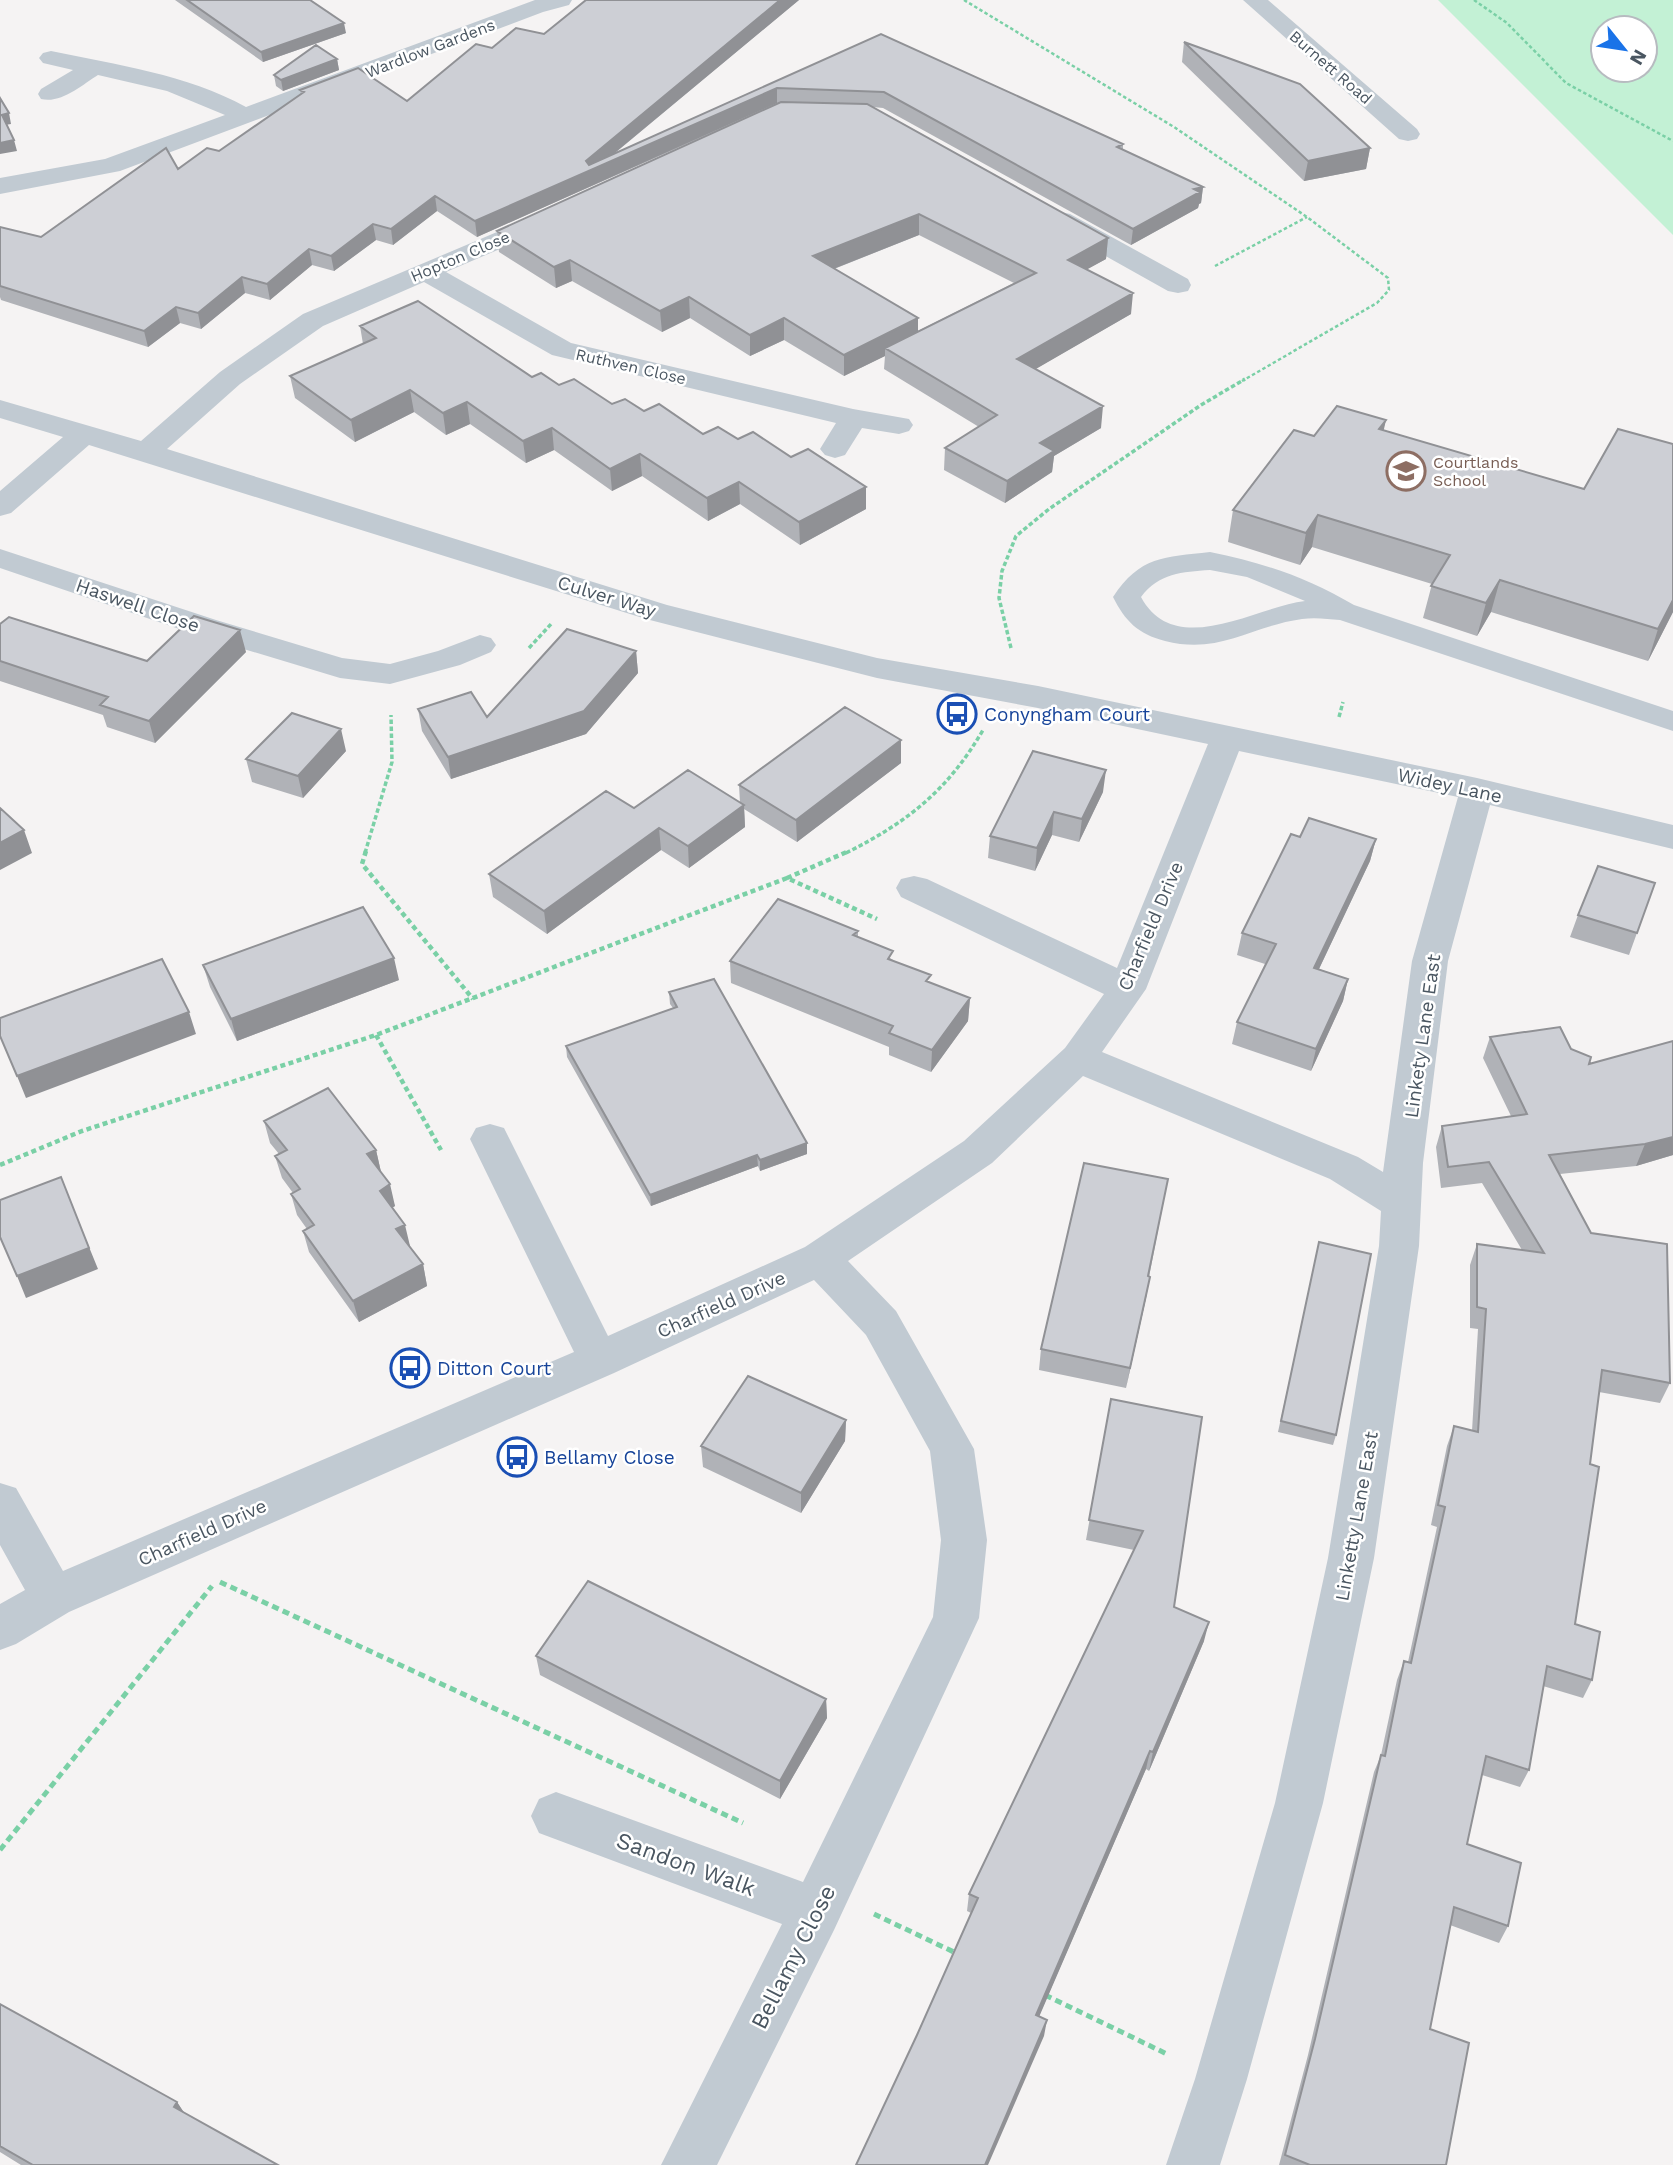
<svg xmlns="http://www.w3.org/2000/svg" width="1673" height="2165" viewBox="0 0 1673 2165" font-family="'Work Sans',sans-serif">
<rect width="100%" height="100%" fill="#f5f3f3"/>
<!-- green -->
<path fill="#c3f1d5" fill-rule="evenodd" d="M 1438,0 L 1673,0 L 1673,235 ZM 1603,28 L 1645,28 L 1645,70 L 1603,70 Z"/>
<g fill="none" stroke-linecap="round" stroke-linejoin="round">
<!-- path-far3 -->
<path stroke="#7ad0a6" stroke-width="2.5" stroke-dasharray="3.5 2.5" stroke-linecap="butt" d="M 964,0 L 1174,127 L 1307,217 L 1388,278 L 1389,290 L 1377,303 L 1242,381
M 1474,0 L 1507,23 L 1566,83 L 1673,141
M 1215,266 L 1307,217"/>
<!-- path-far2 -->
<path stroke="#7ad0a6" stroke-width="3.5" stroke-dasharray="4.5 2.5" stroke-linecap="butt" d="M 529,648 L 552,623
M 1011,648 L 999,598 L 1002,571 L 1016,536 L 1049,509 L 1201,405 L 1245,379
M 1339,717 L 1343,702
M 365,853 L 392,762 L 391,715
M 846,853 C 908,822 948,790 983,730"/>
<!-- path-far1 -->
<path stroke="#7ad0a6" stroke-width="4.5" stroke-dasharray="5 3.5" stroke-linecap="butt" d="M 366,851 L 362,864 L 473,999
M 787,878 L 849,851
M 376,1035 L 441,1150
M 0,1165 L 82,1131 L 376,1035 L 787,878 L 877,919"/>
<!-- path -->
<path stroke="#7ad0a6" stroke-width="5" stroke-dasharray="7 4.5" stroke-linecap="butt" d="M 220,1582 L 743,1823
M 0,1850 L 212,1586
M 874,1914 L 958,1954
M 1045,1995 L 1169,2055"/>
<!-- lane -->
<path fill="#c1cad2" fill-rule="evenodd" d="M 1210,552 C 1264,563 1306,577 1354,605 L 1673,711 L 1673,731 L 1340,620 C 1328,619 1315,617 1302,619 C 1251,626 1220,655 1165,641 C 1138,634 1125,621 1113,597 C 1140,556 1164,557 1210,552 ZM 1210,570 L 1247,577 L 1305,601 C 1255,607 1175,660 1141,597 C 1159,573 1182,572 1210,570 Z"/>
<!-- street -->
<path fill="#c1cad2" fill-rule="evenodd" d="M 535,0 L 572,0 L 569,5 L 543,12 L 120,171 L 0,194 L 0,178 L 105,159 L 225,115 L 167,91 L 98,75 C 82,85 61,104 41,99 L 38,94 L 41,89 L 73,70 L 43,63 L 39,58 L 43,53 L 51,51 C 117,65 186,74 246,107 Z
M 1243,0 L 1268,0 L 1417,129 L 1420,134 L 1417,139 L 1408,141 L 1399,139 Z
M 547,211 L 556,213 L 560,219 L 556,225 L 446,272 L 571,343 L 853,409 L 909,419 L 913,425 L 909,431 L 899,434 L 862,428 L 845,455 L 835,458 L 825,455 L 820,449 L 836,423 L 552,355 L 424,282 L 323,326 L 240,384 L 167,449 L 667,605 L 877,658 L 1038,686 L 1477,778 L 1673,825 L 1673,849 L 1490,805 L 1448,961 L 1423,1163 L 1419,1246 L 1374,1558 L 1323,1803 L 1247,2079 L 1220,2165 L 1166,2165 L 1195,2079 L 1275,1803 L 1328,1558 L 1379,1246 L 1381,1211 L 1330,1179 L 1083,1076 L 992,1163 L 848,1261 L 896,1311 L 974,1449 L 987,1540 L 979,1618 L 834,1930 L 717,2165 L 661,2165 L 782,1924 L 539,1833 L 531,1816 L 539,1799 L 556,1792 L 803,1882 L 933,1617 L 941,1540 L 930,1451 L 866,1335 L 814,1280 L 614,1373 L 69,1612 L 16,1644 L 0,1650 L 0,1604 L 25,1590 L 0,1545 L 0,1483 L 16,1488 L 63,1571 L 574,1352 L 470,1139 L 476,1128 L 490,1124 L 504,1128 L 608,1336 L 805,1247 L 964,1141 L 1065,1048 L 1104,994 L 901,897 L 896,888 L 901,879 L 914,876 L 927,879 L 1117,968 L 1208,744 L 1038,708 L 877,678 L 646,619 L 89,445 L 11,513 L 0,516 L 0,491 L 63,437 L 0,418 L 0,400 L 141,441 L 220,372 L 303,314 ZM 1239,751 L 1458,797 L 1412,961 L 1383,1172 L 1358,1157 L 1102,1052 L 1146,989 Z
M 1061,212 L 1070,214 L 1188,279 L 1191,285 L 1188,291 L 1178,293 L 1168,291 L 1052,226 L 1048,220 L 1052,214 Z
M 0,549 L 216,620 L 342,658 L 390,664 L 438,651 L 480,635 L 491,638 L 496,645 L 491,652 L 460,665 L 390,684 L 340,678 L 194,634 L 0,568 Z"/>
</g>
<!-- wall -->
<path fill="#b0b2b7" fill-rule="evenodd" d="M 175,0 L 312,0 L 310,0 L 346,33 L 263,62 Z
M 586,0 L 799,0 L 615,153 L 881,34 L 1123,144 L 1123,150 L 1203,187 L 1201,203 L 1199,204 L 1198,208 L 1131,245 L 883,108 L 873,107 L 1108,238 L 1106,259 L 1087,269 L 1131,314 L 1035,369 L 1101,428 L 1054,456 L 1052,472 L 1005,503 L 944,470 L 945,448 L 979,427 L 884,369 L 885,356 L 844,376 L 784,340 L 750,356 L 690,318 L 662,332 L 572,281 L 556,288 L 499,252 L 497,231 L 779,103 L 477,237 L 437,211 L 393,245 L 376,240 L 334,271 L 312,265 L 270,300 L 245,293 L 201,329 L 180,323 L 148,347 L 1,300 L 0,297 L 0,227 L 41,237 L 178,169 L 219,151 L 301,94 L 300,90 L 407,101 L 492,48 L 544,34 ZM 919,235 L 1014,283 L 918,331 L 918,318 L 834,269 Z
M 1184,42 L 1370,148 L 1366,169 L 1304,181 L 1182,62 Z
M 337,59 L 339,70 L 283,91 L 276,86 L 274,75 Z
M 360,326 L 559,385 L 612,404 L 644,411 L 703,434 L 738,439 L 791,457 L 866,487 L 866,509 L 800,545 L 740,504 L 708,521 L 642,476 L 612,491 L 554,450 L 526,463 L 470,424 L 446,435 L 414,412 L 355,442 L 295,398 L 290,376 L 363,344 Z
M 1386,420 L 1383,430 L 1584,489 L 1673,444 L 1673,612 L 1648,661 L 1491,612 L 1477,636 L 1423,618 L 1432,584 L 1312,547 L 1300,565 L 1228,542 L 1233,510 L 1314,436 Z
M 0,624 L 147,661 L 246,652 L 155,743 L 107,727 L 103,715 L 0,681 Z
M 636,651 L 638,673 L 586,734 L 451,779 L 422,731 L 418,709 L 487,717 Z
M 901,740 L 901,763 L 797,842 L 744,809 L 745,827 L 689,868 L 661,850 L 547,934 L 493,897 L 489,874 L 634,808 L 740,803 L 739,785 Z
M 346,751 L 303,798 L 252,782 L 246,759 Z
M 1103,792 L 1079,842 L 1052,835 L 1035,871 L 988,858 L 990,836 Z
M 1300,837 L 1376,839 L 1370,861 L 1319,969 L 1348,979 L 1343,1001 L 1311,1071 L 1232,1044 L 1237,1022 L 1265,964 L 1237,955 L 1242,933 Z
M 1655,883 L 1629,955 L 1570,937 L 1578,915 Z
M 858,931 L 858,937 L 893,960 L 930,983 L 970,998 L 968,1021 L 931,1072 L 889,1055 L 889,1047 L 731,983 L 730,961 Z
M 203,965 L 399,980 L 237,1041 L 210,987 Z
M 669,992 L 807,1154 L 760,1171 L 758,1166 L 651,1206 L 567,1057 L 566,1046 L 673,1008 L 670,1004 Z
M 1490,1037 L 1571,1049 L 1589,1064 L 1673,1155 L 1636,1166 L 1560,1174 L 1670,1383 L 1660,1403 L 1599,1392 L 1590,1464 L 1575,1624 L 1592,1680 L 1583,1698 L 1543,1686 L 1529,1770 L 1520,1787 L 1482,1775 L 1467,1844 L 1508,1926 L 1499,1943 L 1450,1925 L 1430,2029 L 1446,2165 L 1279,2165 L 1308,2055 L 1374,1772 L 1381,1755 L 1397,1680 L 1404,1661 L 1408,1662 L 1437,1527 L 1431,1525 L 1447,1446 L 1454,1426 L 1472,1431 L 1478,1329 L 1470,1328 L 1470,1265 L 1477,1244 L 1522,1250 L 1482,1183 L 1441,1188 L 1436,1147 L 1442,1126 L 1511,1116 L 1483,1058 Z
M 264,1121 L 376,1150 L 381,1172 L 395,1206 L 392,1208 L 410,1246 L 409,1247 L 423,1264 L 427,1286 L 359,1322 L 309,1252 L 303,1231 L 307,1229 L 297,1215 L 291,1194 L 293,1193 L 282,1178 L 275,1156 L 279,1154 L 270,1143 Z
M 1168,1179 L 1149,1277 L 1146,1298 L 1126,1388 L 1039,1370 L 1041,1349 Z
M 1317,1253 L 1336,1435 L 1333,1445 L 1278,1432 Z
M 1111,1399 L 1174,1607 L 1204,1641 L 1149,1771 L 1146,1769 L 1039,2016 L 1044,2036 L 917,2035 L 971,1913 L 967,1911 L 969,1894 L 1134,1550 L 1086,1540 Z
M 846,1420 L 845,1441 L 801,1513 L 703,1467 L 701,1446 Z
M 536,1656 L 826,1699 L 827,1718 L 780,1799 L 540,1675 Z
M 0,2004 L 177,2102 L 184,2113 L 278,2165 L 21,2165 L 0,2152 Z"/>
<!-- shaded-wall -->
<path fill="#909195" d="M 780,0 L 799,0 L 599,166 L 777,88 L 777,103 L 477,237 L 475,221 L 586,161 Z
M 344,23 L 346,33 L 263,62 L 261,52 Z
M 337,59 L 339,70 L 283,91 L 281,80 Z
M 9,113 L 11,124 L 5,125 L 2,115 Z
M 14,140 L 17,151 L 0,154 L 0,143 Z
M 1370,148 L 1366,169 L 1304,181 L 1308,161 Z
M 1203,187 L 1201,203 L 1199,204 L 1198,208 L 1131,245 L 1133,229 L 1194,189 Z
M 435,196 L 437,211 L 393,245 L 391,229 Z
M 919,214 L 919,235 L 813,277 L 813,256 Z
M 373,224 L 376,240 L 334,271 L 331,256 Z
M 1108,238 L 1106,259 L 1066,281 L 1068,260 Z
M 309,249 L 312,265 L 270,300 L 267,284 Z
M 570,260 L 572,281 L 556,288 L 554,267 Z
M 242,277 L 245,293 L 201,329 L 198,313 Z
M 1133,293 L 1131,314 L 1015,381 L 1017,359 Z
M 689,297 L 690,318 L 662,332 L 660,311 Z
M 176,307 L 180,323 L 148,347 L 144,331 Z
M 784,318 L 784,340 L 750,356 L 750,335 Z
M 918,318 L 918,339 L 885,348 L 885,356 L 844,376 L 844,355 Z
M 410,390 L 414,412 L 355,442 L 351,420 Z
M 467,402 L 470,424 L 446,435 L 443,413 Z
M 1103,406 L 1101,428 L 1054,456 L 1052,472 L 1005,503 L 1007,481 L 1040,443 Z
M 1386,420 L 1379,451 L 1379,429 Z
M 552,428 L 554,450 L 526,463 L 523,441 Z
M 640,454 L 642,476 L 612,491 L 610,469 Z
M 739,482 L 740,504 L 708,521 L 707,498 Z
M 866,487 L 866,509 L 800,545 L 799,522 Z
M 1318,515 L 1312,547 L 1300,565 L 1306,533 Z
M 1500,580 L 1491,612 L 1477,636 L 1486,603 Z
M 1673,600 L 1673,612 L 1648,661 L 1658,629 Z
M 240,630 L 246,652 L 155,743 L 149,721 Z
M 636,651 L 638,673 L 586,734 L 451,779 L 448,757 Z
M 341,729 L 346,751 L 303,798 L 298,776 Z
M 901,740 L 901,763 L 797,842 L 796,820 Z
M 1106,770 L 1103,792 L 1079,842 L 1082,819 Z
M 744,805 L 745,827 L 689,868 L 688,846 Z
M 1054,812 L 1052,835 L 1035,871 L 1037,848 Z
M 659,828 L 661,850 L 547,934 L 544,911 Z
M 24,830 L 32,853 L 0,870 L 0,843 Z
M 1376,839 L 1370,861 L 1309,990 L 1314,968 Z
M 394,958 L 399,980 L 237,1041 L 231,1019 Z
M 1348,979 L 1343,1001 L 1311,1071 L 1316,1049 Z
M 970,998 L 968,1021 L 931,1072 L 932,1050 Z
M 189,1012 L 196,1034 L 26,1098 L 17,1076 Z
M 1673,1137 L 1673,1155 L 1636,1166 L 1645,1144 Z
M 807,1143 L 807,1154 L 760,1171 L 760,1160 Z
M 376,1150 L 381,1172 L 367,1154 Z
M 757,1155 L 758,1166 L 651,1206 L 650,1195 Z
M 390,1184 L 395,1206 L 385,1212 L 380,1191 Z
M 69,1198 L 98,1269 L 26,1298 L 17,1276 Z
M 405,1225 L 410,1246 L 401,1251 L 396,1229 Z
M 423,1264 L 427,1286 L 359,1322 L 353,1301 Z
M 1150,1277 L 1146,1298 L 1126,1388 L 1130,1368 Z
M 846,1420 L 845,1441 L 801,1513 L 801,1493 Z
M 1209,1622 L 1204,1641 L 1149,1771 L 1153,1752 Z
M 826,1699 L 827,1718 L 780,1799 L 780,1781 Z
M 1150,1751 L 1146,1769 L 1033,2031 L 1036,2015 Z
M 1047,2020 L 1044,2036 L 988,2165 L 985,2165 Z
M 177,2102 L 187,2117 L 174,2107 Z"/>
<!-- building -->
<path fill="#cdcfd5" stroke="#909195" stroke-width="2" d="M 187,0 L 310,0 L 344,23 L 261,52 Z
M 586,0 L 780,0 L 586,161 L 589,165 L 881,34 L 1123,144 L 1117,147 L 1203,187 L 1194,189 L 1200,192 L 1133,229 L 884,92 L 777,88 L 475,221 L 435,196 L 391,229 L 373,224 L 331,256 L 309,249 L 267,284 L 242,277 L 198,313 L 176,307 L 144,331 L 0,286 L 0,227 L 41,237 L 166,148 L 178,169 L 207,148 L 219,151 L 304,92 L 300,90 L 358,68 L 407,101 L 476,44 L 492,48 L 516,28 L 544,34 Z
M 1184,42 L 1300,84 L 1370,148 L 1308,161 Z
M 316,45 L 337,59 L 281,80 L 274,75 Z
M 0,98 L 9,113 L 2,115 L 14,140 L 0,143 Z
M 781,102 L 867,104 L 1108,238 L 1068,260 L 1133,293 L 1017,359 L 1103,406 L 1040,443 L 1054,451 L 1007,481 L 945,448 L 997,415 L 885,348 L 1036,273 L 919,214 L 813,256 L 918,318 L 844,355 L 784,318 L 750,335 L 689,297 L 660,311 L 570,260 L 554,267 L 497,231 Z
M 418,301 L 532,377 L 541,373 L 559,385 L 574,379 L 612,404 L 625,399 L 644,411 L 659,404 L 703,434 L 718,427 L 738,439 L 753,432 L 791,457 L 808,449 L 866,487 L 799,522 L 739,482 L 707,498 L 640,454 L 610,469 L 552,428 L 523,441 L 467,402 L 443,413 L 410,390 L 351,420 L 290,376 L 376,338 L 360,326 Z
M 1337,406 L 1386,420 L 1379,429 L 1584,489 L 1618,429 L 1673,444 L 1673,600 L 1658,629 L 1500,580 L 1486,603 L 1431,586 L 1450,555 L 1318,515 L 1306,533 L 1233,510 L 1294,430 L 1314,436 Z
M 194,616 L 240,630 L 149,721 L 100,705 L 108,697 L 0,661 L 0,624 L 9,617 L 147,661 Z
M 567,629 L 636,651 L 584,711 L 448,757 L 418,709 L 471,692 L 487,717 Z
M 845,707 L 901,740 L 796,820 L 739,785 Z
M 292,713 L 341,729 L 298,776 L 246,759 Z
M 1033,751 L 1106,770 L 1082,819 L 1054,812 L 1037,848 L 990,836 Z
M 688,770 L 744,805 L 688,846 L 659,828 L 544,911 L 489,874 L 606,791 L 634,808 Z
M 0,808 L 24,830 L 0,843 Z
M 1309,818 L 1376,839 L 1314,968 L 1348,979 L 1316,1049 L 1237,1022 L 1276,944 L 1242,933 L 1291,834 L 1300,837 Z
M 1598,866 L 1655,883 L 1637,933 L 1578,915 Z
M 778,899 L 858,931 L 853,935 L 893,951 L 888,959 L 931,975 L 926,981 L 970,998 L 932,1050 L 889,1033 L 893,1026 L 730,961 Z
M 363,907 L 394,958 L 231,1019 L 203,965 Z
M 162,959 L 189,1012 L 17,1076 L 0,1036 L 0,1018 Z
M 714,979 L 807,1143 L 760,1160 L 757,1155 L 650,1195 L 566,1046 L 677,1007 L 669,992 Z
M 1560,1027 L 1571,1049 L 1591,1057 L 1589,1064 L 1673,1041 L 1673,1137 L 1645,1144 L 1549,1155 L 1591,1233 L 1667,1244 L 1670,1383 L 1602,1370 L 1590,1464 L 1599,1467 L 1575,1624 L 1600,1632 L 1592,1680 L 1547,1666 L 1529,1770 L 1486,1756 L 1467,1844 L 1521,1863 L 1508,1926 L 1454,1907 L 1430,2029 L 1469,2043 L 1446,2165 L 1310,2165 L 1285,2155 L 1315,2039 L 1381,1755 L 1385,1756 L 1404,1661 L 1411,1663 L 1445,1507 L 1438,1505 L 1454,1426 L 1478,1432 L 1486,1309 L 1477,1307 L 1477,1244 L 1544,1253 L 1489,1162 L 1448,1167 L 1442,1126 L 1527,1114 L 1490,1037 Z
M 328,1088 L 376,1150 L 367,1154 L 390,1184 L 380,1191 L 405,1225 L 396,1229 L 423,1264 L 353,1301 L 303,1231 L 314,1225 L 291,1194 L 300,1189 L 275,1156 L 287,1150 L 264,1121 Z
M 1084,1163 L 1168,1179 L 1148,1276 L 1150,1277 L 1130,1368 L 1041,1349 Z
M 61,1177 L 89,1248 L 17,1276 L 0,1237 L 0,1200 Z
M 1319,1242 L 1371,1254 L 1336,1435 L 1281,1421 Z
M 748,1376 L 846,1420 L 801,1493 L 701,1446 Z
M 1111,1399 L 1202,1417 L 1174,1607 L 1209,1622 L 1153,1752 L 1150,1751 L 1036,2015 L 1047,2020 L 985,2165 L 856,2165 L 917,2035 L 978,1898 L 969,1894 L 1143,1531 L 1089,1520 Z
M 588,1581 L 826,1699 L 780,1781 L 536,1656 Z
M 0,2004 L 177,2102 L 174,2107 L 278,2165 L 33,2165 L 0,2146 Z"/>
<!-- icons -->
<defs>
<g id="school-ring" transform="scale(2.0125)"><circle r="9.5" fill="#fff" stroke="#8d6e63" stroke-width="1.5"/><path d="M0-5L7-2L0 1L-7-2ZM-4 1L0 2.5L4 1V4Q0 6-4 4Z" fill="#8d6e63"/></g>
<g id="bus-ring" transform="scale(2.0125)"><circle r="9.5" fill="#fff" stroke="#1a4fb4" stroke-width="1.5"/><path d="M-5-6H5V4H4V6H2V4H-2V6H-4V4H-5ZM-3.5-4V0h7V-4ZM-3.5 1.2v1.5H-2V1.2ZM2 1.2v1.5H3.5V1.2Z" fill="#1a4fb4"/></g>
</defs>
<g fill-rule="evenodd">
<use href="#school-ring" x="1406" y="471"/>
<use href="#bus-ring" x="957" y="714"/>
<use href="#bus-ring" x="410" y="1368"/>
<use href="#bus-ring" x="517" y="1457"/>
</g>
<g text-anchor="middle" stroke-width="5" stroke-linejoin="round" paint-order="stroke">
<!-- far-street labels -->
<g font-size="16" fill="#4a5661" stroke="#fff">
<text transform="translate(430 48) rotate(-21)" y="6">Wardlow Gardens</text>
<text transform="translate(1331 67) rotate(41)" y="6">Burnett Road</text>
<text transform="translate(460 256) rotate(-23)" y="6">Hopton Close</text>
<text transform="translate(631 366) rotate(13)" y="6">Ruthven Close</text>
</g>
<!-- far-education labels -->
<g font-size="16" fill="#785e54" stroke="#fff" text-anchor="start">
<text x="1433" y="468">Courtlands<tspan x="1433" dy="18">School</tspan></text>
</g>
<!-- street labels -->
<g font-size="19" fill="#4a5661" stroke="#fff">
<text transform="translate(607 596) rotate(17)" y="7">Culver Way</text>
<text transform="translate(138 605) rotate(19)" y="7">Haswell Close</text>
<text transform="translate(1450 785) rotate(12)" y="7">Widey Lane</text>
<text transform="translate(1150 926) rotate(-67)" y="7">Charfield Drive</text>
<text transform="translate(1422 1036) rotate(-82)" y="7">Linkety Lane East</text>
<text transform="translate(721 1304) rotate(-24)" y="7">Charfield Drive</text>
<text transform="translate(1356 1516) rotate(-80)" y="7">Linketty Lane East</text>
<text transform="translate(202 1532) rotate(-24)" y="7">Charfield Drive</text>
</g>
<!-- transit labels -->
<g font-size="19" fill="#164399" stroke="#fff" text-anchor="start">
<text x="984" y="721">Conyngham Court</text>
<text x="437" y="1375">Ditton Court</text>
<text x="544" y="1464">Bellamy Close</text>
</g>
<!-- near-street labels -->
<g font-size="23" fill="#4a5661" stroke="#fff">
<text transform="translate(686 1864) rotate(20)" y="8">Sandon Walk</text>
<text transform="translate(793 1957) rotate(-63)" y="8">Bellamy Close</text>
</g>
</g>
<!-- north arrow -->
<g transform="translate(1624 49) rotate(120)"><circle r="33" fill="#ffffff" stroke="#b7bbc0" stroke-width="2"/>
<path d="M0-5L12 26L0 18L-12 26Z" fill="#1a73e8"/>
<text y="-10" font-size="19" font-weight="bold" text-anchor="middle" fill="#4a5661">N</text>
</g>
</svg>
